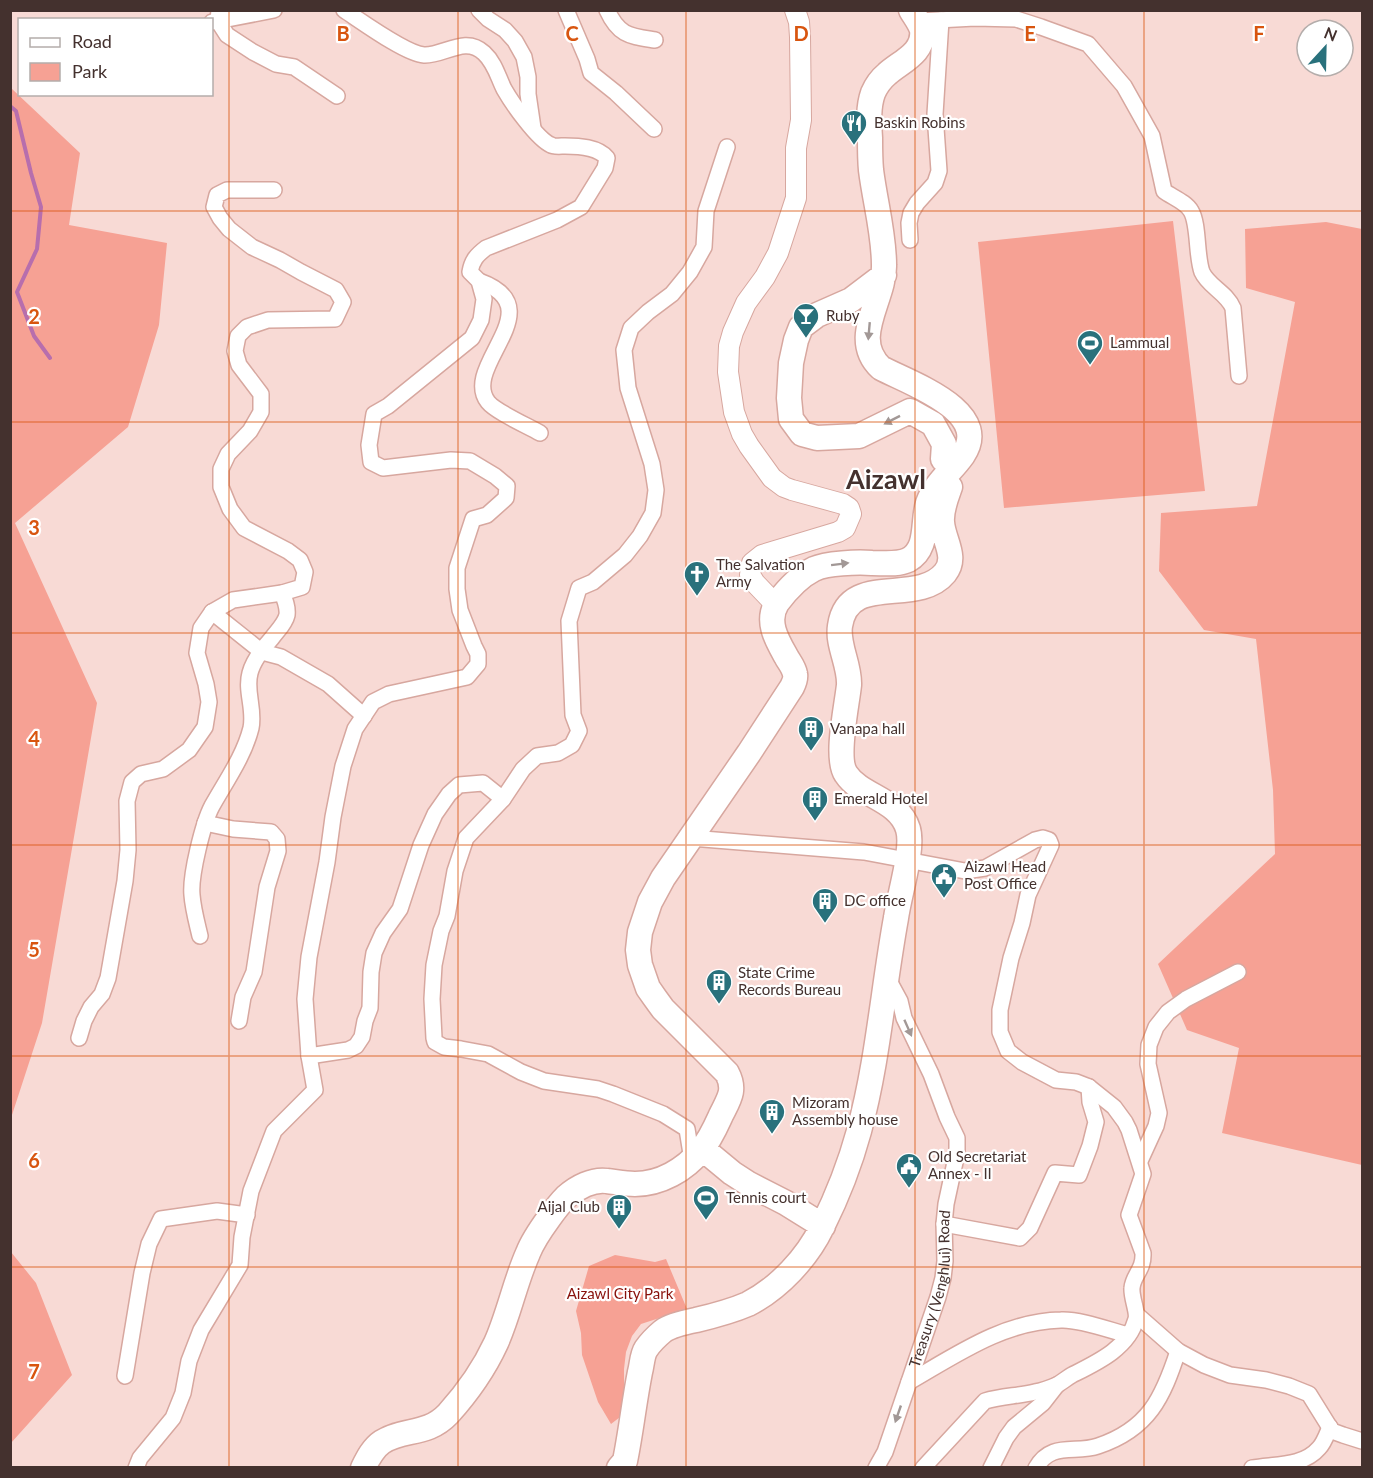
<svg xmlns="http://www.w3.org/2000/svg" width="1373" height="1478" viewBox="0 0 1373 1478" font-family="Lato,sans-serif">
<rect width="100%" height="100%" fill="#f8dad5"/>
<!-- green -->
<path fill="#f6a194" d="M 11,88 L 80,153 L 69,225 L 167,243 L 159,325 L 128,427 L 15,523 L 97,703 L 42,1023 L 11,1118 Z
M 1173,221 L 1205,491 L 1004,508 L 978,242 Z
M 1326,222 L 1362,229 L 1362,1165 L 1222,1133 L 1239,1048 L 1187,1030 L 1158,964 L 1275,854 L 1273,790 L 1256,639 L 1204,630 L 1159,571 L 1161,513 L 1257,506 L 1295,302 L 1246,288 L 1245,229 Z
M 11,1252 L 36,1283 L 72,1375 L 11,1443 Z
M 615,1255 L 655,1262 L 666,1259 L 687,1309 L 641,1324 L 632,1336 L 626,1352 L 624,1369 L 624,1414 L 611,1424 L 598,1402 L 582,1355 L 581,1333 L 576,1311 L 589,1266 Z"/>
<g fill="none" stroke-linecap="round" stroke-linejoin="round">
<!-- stream -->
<path stroke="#b76ead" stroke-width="4" d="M 10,106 L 16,111 L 31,173 L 41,207 L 37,249 L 17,292 L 34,336 L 50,358"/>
<!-- minor casing -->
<g stroke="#d7a79f" stroke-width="18">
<g id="minor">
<path d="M 219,10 L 218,21 L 227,35 L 253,52 L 276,64 L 294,67 L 337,96"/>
<path d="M 479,10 L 488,19 L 505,30 L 515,41 L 524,57 L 528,77 L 528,94 L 533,128"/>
<path d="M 566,10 L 587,59 L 591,73 L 616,93 L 654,129"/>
<path d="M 607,10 C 619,36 630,36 655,40"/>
<path d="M 918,21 L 975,18 L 1016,19 L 1041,27 L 1088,44 L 1124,86 L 1152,136 L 1164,191 C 1172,197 1186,202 1191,211 C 1199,224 1196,256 1202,272 C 1208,286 1227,293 1233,308 L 1239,376"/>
<path d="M 212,22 L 274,10"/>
<path d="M 910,240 L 909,223 L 911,213 L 917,203 L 935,183 L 939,171 L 935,114 L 941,20"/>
<path d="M 479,281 C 555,308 460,366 488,402 C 496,412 528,426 540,433"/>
<path d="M 212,612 L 262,652 L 281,657 L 328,684 L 364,716"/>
<path d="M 205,823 L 233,829 L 271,832 L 277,839 L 278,851 L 267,887 L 254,972 L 243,997 L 239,1021"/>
<path d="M 691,838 L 864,852 L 965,871 L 985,868 L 1035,840 L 1043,838 L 1049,840 L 1051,845 L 1028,895 L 1022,923 L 1011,958 L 1000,1010 L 1000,1032 L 1008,1051 L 1022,1062 L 1056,1080 L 1076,1082 L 1089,1087 L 1114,1107 L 1125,1122 L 1129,1130 L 1143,1174 L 1129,1215 L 1143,1253 C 1144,1270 1133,1275 1132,1288 C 1131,1297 1138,1312 1136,1319 C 1129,1348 1096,1363 1072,1375 C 1067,1378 1062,1382 1057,1385 C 1050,1388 1042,1391 1035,1392 C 1019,1396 1001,1396 985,1401 L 923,1468"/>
<path d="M 200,936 C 197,923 193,909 192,895 C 190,876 203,823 212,806 C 226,781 244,756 251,728 C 255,709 245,691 250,673 C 253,661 264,647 272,638 C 277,631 285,624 287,615 C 288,607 285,600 282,593"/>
<path d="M 79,1038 L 84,1021 L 91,1007 L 102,994 L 108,978 L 125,881 L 128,850 L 127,801 L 132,782 L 141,774 L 163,769 L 189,750 L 205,727 L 209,702 L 206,684 L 197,653 L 201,628 L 212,612 L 233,600 L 282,593 L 302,587 L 305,572 L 300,560 L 288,551 L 244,528 L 230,509 L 221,487 L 221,469 L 228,454 L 250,431 L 261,412 L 261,394 L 239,365 L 235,351 L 238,336 L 247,327 L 268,320 L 335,319 L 343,302 L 336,290 L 301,272 L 280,260 L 252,247 L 229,229 L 220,218 L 214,207 L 217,195 L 227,190 L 274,190"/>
<path d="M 309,1056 L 348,1050 L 356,1046 L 362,1037 L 365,1021 L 370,1008 L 371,972 L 374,953 L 383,933 L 400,909 L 421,845 L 435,814 L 449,794 L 459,785 L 483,783 L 503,799"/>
<path d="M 692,1160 L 687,1129 L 663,1114 L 613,1094 L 598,1089 L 544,1081 L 521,1072 L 488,1054 L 461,1049 L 444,1047 L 435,1042 L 434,1038 L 432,999 L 434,965 L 441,931 L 447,916 L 455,871 L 466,838 L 503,799 L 523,769 L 537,756 L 558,753 L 572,745 L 579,731 L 573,715 L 569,621 L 579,588 L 593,582 L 625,555 L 640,536 L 653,513 L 656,490 L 652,464 L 628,388 L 624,350 L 631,328 L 648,312 L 672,294 L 690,272 L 704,247 L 706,211 L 727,147"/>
<path d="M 1140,1161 L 1156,1126 L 1159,1113 L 1148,1064 L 1149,1045 L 1156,1027 L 1168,1012 L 1186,999 L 1238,972"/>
<path d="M 944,1224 L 1020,1238 L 1030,1228 L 1055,1173 L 1079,1175 L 1090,1146 L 1096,1122 L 1090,1102 L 1089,1087"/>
<path d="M 1137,1315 L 1178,1351 L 1204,1365 L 1230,1375 L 1266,1380 L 1289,1386 L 1309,1394 L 1332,1431 L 1343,1435 L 1362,1441"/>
<path d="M 125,1376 L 142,1273 L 149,1244 L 161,1219 L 217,1211 L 247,1215"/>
<path d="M 909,1382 C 956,1355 1004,1321 1061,1320 C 1079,1319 1109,1330 1128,1335"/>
<path d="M 136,1468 L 140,1458 L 173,1418 L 183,1393 L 189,1361 L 201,1330 L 240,1265 L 242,1237 L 251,1191 L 274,1131 L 315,1090 L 309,1056 L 305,999 L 309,957 L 327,862 L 333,817 L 343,766 L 355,729 L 373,702 L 389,694 L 467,677 L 478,664 L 478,654 L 474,646 L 460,610 L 457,589 L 457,568 L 473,519 L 487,515 L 506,498 L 507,486 L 495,476 L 470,461 L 451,460 L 383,468 L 371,462 L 369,445 L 374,414 L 388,406 L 472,338 L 481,320 L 484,299 L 479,281 L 470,272 C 472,260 477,255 486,248 L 557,220 L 581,207 L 605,168 L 607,158 C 598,147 579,146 565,146 C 561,146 554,147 551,145 C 537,139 512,103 504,89 C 498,77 495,63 484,53 C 465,35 444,56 424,55 C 406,54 361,21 344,10"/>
<path id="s1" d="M 876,1468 L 885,1452 L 938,1297 L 943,1278 L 945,1261 L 944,1224 L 946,1204 L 957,1153 L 957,1138 L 947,1117 L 931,1074 L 904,1018 L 900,1001 L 887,977"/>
<path d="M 991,1468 L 1006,1438 L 1014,1427 L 1043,1403 L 1057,1385"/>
<path d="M 1036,1468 C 1051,1441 1075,1454 1098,1446 C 1149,1429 1163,1397 1178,1351"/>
<path d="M 1252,1468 C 1274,1464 1303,1467 1319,1448 C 1324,1443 1327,1434 1330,1427"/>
</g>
</g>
<!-- tertiary casing -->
<g stroke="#d7a79f" stroke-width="22">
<path id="tertiary" d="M 776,605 L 755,583 L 750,575 L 752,563 L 762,555 L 838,532 L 845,528 L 851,514 L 849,508 L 843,504 L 792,490 L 784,487 L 772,478 L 749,446 L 742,434 L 734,412 L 728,372 L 729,346 L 733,332 L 746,303 L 765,277 L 778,253 L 796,198 L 796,148 L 801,120 L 800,37 L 799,22 L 795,10"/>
</g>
<!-- primary casing -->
<g stroke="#d7a79f" stroke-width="27">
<path id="primary" d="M 884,275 L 851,300 L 817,315 L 801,327 L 796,340 L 791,363 L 789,398 L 791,419 L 802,434 L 817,438 L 859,436 L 910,411 L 933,424 L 944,444 L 943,459 L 960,459
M 703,1149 L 732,1173 L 749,1184 L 786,1203 L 823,1226
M 363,1468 C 368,1458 373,1448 382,1442 C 404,1428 427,1436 448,1414 C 467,1393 484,1369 496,1343 C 509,1314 515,1282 528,1253 C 533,1240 541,1229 549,1218 C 554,1211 560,1203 566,1197 C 577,1187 593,1179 607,1181 C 616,1182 625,1184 635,1184 C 660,1184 685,1170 701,1150 C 710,1140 716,1126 721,1115 C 729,1099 736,1090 727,1073 L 663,1009 L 655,998 L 648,988 L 640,965 L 638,950 L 640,932 L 650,902 L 663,878 L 749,753 L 792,687 C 794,683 796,679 795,674 C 794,668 790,663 787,658 C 778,642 765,622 777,603 C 786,591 800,576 814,569 C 827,563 857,562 872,563 C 884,563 897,565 908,560 C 929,549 922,522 928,503 C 935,483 951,472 963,455 C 993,411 909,383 881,368 C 849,338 885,300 884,265 C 884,233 875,202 871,170 C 870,159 870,149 870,138 C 869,123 868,107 873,93 C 876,86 881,79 887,74 C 900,62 925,53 922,30 C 920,23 915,17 911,10
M 619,1468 L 625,1461 C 631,1432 634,1402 640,1372 C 642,1365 642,1355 646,1349 C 650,1343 657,1336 663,1331 C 671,1325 686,1322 696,1320 C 713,1316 732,1311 748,1304 C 779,1288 807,1258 822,1227 C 837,1197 850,1164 859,1131 C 878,1061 883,989 896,918 C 899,895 914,849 908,829 C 899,799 861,797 846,774 C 835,758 847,705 849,685 C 850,665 837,645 840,626 C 848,571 917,607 945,573 C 958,557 943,540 942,522 C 941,510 946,498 950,487"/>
</g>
<!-- minor -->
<use href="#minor" stroke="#fff" stroke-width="15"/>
<!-- tertiary -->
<use href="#tertiary" stroke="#fff" stroke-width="20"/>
<!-- primary -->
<use href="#primary" stroke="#fff" stroke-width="24"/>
</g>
<!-- one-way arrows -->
<defs><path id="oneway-solid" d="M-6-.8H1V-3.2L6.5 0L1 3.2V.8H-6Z" transform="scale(1.5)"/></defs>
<g fill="#a29896">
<use href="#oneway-solid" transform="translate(869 331) rotate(95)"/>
<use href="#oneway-solid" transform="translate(892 420) rotate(153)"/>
<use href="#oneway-solid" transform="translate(840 564) rotate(-7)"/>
<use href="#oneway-solid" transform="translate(908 1028) rotate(66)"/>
<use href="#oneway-solid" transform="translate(898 1414) rotate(109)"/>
</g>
<!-- grid -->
<path fill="none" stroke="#d8550f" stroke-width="1.5" stroke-opacity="0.55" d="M 229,10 L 229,1468M 458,10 L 458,1468M 686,10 L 686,1468M 915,10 L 915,1468M 1144,10 L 1144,1468M 10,211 L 1362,211M 10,422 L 1362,422M 10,633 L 1362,633M 10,845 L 1362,845M 10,1056 L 1362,1056M 10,1267 L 1362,1267"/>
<!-- icons -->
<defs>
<g id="restaurant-pin" transform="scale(1.35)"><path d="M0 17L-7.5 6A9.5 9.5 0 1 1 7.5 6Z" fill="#29717c" stroke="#fff"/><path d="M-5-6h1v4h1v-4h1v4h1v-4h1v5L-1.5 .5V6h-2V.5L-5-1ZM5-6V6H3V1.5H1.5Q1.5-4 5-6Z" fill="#fff"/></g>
<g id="bar-pin" transform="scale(1.35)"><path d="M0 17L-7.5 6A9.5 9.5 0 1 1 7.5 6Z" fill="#29717c" stroke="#fff"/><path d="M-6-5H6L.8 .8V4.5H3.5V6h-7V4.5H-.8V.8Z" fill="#fff"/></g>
<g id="stadium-pin" transform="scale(1.35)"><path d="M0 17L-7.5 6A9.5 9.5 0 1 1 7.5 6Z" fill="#29717c" stroke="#fff"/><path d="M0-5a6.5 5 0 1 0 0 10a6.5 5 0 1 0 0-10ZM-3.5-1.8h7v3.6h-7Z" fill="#fff"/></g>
<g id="church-pin" transform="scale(1.35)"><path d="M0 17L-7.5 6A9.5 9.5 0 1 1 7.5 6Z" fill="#29717c" stroke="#fff"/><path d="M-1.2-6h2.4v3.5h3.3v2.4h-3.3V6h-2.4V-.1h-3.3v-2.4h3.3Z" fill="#fff"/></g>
<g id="building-pin" transform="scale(1.35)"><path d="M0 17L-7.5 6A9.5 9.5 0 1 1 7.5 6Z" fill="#29717c" stroke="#fff"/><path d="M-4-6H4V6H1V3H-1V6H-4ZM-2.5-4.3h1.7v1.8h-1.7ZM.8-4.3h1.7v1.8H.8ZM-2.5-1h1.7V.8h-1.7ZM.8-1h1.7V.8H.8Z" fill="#fff"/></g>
<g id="civic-pin" transform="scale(1.35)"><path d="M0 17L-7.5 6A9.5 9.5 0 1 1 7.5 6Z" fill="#29717c" stroke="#fff"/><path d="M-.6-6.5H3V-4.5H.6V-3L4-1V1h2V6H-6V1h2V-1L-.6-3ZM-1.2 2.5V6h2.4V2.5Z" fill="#fff"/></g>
</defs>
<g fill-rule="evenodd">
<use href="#restaurant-pin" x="854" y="123"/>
<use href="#bar-pin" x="806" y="316"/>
<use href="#stadium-pin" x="1090" y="343"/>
<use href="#church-pin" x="697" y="574"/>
<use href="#building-pin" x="811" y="729"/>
<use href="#building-pin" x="815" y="799"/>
<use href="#civic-pin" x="944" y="876"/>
<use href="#building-pin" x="825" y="901"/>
<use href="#building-pin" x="719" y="982"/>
<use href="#building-pin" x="772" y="1112"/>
<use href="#civic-pin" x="909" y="1166"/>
<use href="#stadium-pin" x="706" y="1198"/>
<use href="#building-pin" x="619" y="1207"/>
</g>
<g text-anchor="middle" stroke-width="4.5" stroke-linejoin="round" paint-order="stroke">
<!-- poi labels -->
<g font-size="15" fill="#44312e" stroke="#fff" text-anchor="start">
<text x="874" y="128">Baskin Robins</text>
<text x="826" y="321">Ruby</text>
<text x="1110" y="348">Lammual</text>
<text x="716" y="570">The Salvation<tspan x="716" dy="17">Army</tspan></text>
<text x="830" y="734">Vanapa hall</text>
<text x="834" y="804">Emerald Hotel</text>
<text x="964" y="872">Aizawl Head<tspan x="964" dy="17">Post Office</tspan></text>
<text x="844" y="906">DC office</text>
<text x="738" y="978">State Crime<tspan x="738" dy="17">Records Bureau</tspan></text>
<text x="792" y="1108">Mizoram<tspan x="792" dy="17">Assembly house</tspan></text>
<text x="928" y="1162">Old Secretariat<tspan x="928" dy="17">Annex - II</tspan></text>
<text x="726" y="1203">Tennis court</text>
<text x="600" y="1212" text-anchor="end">Aijal Club</text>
</g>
<!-- street labels -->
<g font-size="15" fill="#44312e" stroke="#fff">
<text dy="5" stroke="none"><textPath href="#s1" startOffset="189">Treasury (Venghlui) Road</textPath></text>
</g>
<!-- park labels -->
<g font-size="15" fill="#88110b" stroke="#fff">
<text x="620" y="1299">Aizawl City Park</text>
</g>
<!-- town labels -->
<g font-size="27" font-weight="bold" fill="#44312e" stroke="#fff">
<text x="886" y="489">Aizawl</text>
</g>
</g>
<g font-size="20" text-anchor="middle" font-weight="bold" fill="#d8550f" stroke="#fff" stroke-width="4.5" stroke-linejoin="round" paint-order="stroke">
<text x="343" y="41">B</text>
<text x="572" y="41">C</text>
<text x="801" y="41">D</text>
<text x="1030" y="41">E</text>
<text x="1259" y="41">F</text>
<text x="34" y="324">2</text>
<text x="34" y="535">3</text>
<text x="34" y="746">4</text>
<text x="34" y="957">5</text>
<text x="34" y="1168">6</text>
<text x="34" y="1379">7</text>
</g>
<!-- border -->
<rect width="1373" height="1478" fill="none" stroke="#44312e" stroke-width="24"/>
<!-- legend -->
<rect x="18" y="18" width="195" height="78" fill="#ffffff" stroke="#b4adab" stroke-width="1.5"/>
<rect x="30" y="38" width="30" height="9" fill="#ffffff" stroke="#b4adab" stroke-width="1.5"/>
<text x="72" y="48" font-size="18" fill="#44312e">Road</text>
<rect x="30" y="63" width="30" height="18" fill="#f6a194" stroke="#b4adab" stroke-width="1.5"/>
<text x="72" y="78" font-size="18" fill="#44312e">Park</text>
<!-- north arrow -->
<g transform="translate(1325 48) rotate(22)"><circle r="28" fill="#ffffff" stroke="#b4adab" stroke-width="1.5"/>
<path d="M0-4.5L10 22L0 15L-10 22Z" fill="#29717c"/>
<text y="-9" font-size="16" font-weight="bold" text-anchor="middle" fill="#44312e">N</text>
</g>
</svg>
